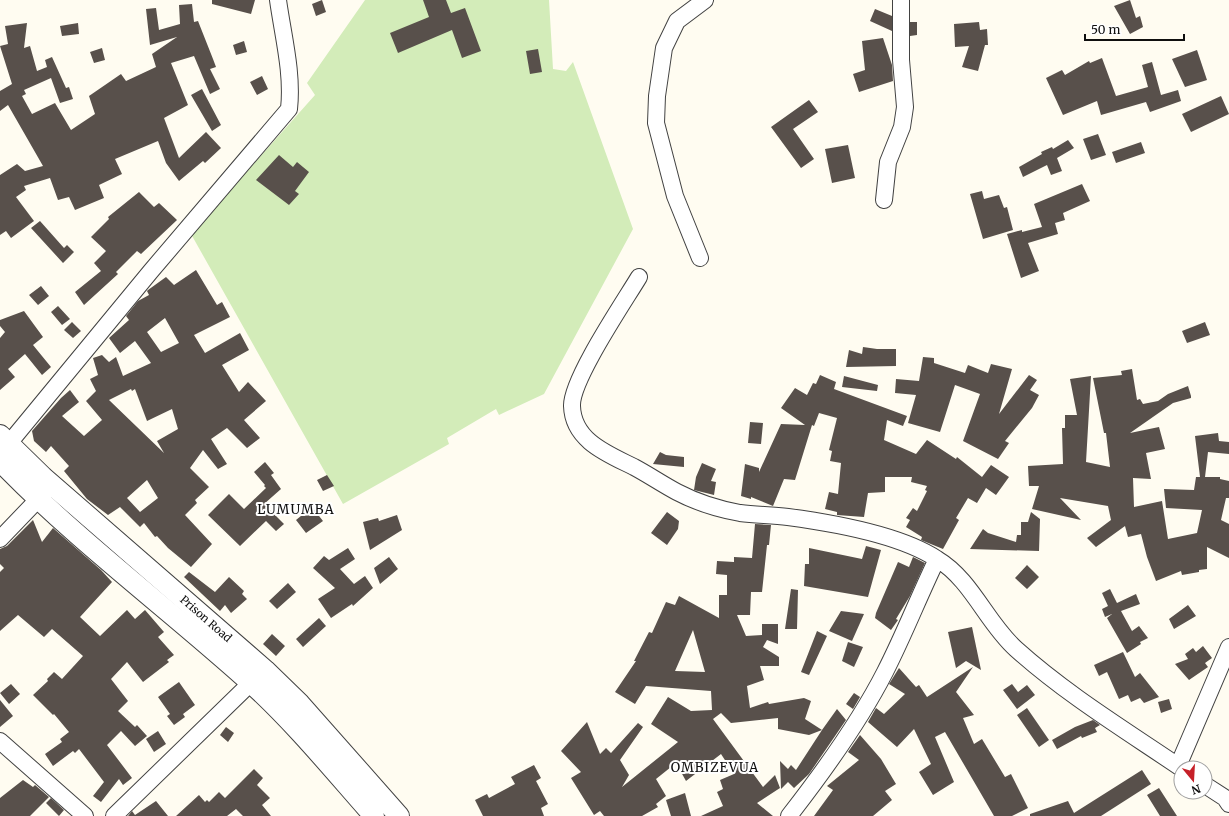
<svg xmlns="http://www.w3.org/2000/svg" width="1229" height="816" viewBox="0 0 1229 816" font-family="Merriweather,serif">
<rect width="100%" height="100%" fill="#fffcf1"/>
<!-- green -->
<path fill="#d3ecb9" d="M 365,0 L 549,0 L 553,69 L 566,71 L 573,62 L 633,229 L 544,394 L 499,415 L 496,409 L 447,438 L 449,444 L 343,504 L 191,234 L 315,95 L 307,83 Z"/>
<!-- building -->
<path fill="#58504b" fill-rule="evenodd" d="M 212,0 L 255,0 L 251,14 L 212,4 Z
M 322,0 L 326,12 L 316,16 L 312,4 Z
M 423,0 L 446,0 L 451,13 L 465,8 L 481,51 L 462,58 L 452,30 L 398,53 L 390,33 L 429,17 Z
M 1130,0 L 1136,18 L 1140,16 L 1143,27 L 1130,34 L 1114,6 Z
M 192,4 L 194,22 L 198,21 L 213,59 L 216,67 L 210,69 L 220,89 L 210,94 L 194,56 L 171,63 L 188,105 L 164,118 L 179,158 L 206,132 L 221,148 L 205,163 L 203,161 L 179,181 L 166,163 L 158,141 L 115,159 L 122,174 L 99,185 L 104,198 L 75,210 L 69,197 L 58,200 L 50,178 L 24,186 L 26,190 L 16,197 L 34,221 L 11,238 L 6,231 L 0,235 L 0,175 L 17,164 L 25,171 L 43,166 L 8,105 L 0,111 L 0,91 L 12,84 L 0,46 L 8,44 L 5,26 L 27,23 L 24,48 L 30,46 L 37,71 L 47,67 L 45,60 L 52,57 L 66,88 L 69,87 L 73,99 L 60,103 L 51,78 L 24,90 L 26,94 L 22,96 L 32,114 L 55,103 L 71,130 L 95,114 L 89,96 L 121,74 L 126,81 L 156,67 L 152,54 L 177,37 L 150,45 L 146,9 L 156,8 L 159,30 L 180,24 L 179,5 Z
M 875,9 L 892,16 L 892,31 L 870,21 Z
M 910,22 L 917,22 L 917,35 L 910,36 Z
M 979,22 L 980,30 L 987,29 L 988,45 L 985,45 L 978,71 L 962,67 L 969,46 L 955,47 L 954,24 Z
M 78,23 L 79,34 L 62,36 L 60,26 Z
M 883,38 L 892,65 L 893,81 L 859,92 L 853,74 L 865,70 L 862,41 Z
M 244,41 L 247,52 L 236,55 L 233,45 Z
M 102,48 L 105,60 L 94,63 L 90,52 Z
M 538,49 L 542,72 L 530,74 L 526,51 Z
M 1197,50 L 1207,80 L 1185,87 L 1172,59 Z
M 1102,58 L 1116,96 L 1148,87 L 1142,65 L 1152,62 L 1161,95 L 1178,90 L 1181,101 L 1150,112 L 1146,102 L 1101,115 L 1097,101 L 1063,115 L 1046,78 L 1062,70 L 1065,75 L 1089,61 L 1090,63 Z
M 262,76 L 268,89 L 257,95 L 250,82 Z
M 202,89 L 221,125 L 212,131 L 191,95 Z
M 1221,96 L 1229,114 L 1191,132 L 1182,114 Z
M 809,100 L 818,112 L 793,129 L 814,159 L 801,168 L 771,127 Z
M 1098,134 L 1106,155 L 1091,160 L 1083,139 Z
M 1068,140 L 1074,148 L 1057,158 L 1062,171 L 1051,175 L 1047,165 L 1023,177 L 1019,167 L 1042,154 L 1041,152 L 1052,147 L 1053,149 Z
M 1141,142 L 1145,153 L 1116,163 L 1112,152 Z
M 848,145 L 855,178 L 832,183 L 825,149 Z
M 279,155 L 293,167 L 297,162 L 309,172 L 295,191 L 299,194 L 289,205 L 256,180 Z
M 1082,184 L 1090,201 L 1063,213 L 1065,220 L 1055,223 L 1058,234 L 1028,243 L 1039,271 L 1021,278 L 1007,234 L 1022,230 L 1022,232 L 1042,227 L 1034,204 Z
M 982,191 L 984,199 L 999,195 L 1004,208 L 1007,207 L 1013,230 L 983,239 L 970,194 Z
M 139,192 L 154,207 L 159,203 L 177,220 L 141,254 L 137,251 L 116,272 L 118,274 L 84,305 L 75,292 L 101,271 L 94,263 L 106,251 L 91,237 L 109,219 L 108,217 Z
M 40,221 L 64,248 L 67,245 L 74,252 L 63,263 L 31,228 Z
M 196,270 L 217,305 L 222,302 L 230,317 L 194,335 L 205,353 L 240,333 L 249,350 L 222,365 L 239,392 L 248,382 L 266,401 L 244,420 L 260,438 L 247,448 L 227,428 L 211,439 L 227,464 L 218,469 L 203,450 L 190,468 L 209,487 L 195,500 L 197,503 L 185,515 L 212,544 L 191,567 L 168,548 L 157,536 L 155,537 L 144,523 L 140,527 L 120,507 L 108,515 L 87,499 L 64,471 L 69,466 L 51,446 L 46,452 L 34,441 L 32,431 L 61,398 L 70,390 L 79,402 L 62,416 L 84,436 L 102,420 L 86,401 L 96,391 L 90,379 L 98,375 L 93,358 L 102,355 L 109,362 L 116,357 L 123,376 L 151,363 L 135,341 L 120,353 L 109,338 L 129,320 L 126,316 L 138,301 L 149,295 L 147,291 L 148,290 L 166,277 L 174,285 ZM 165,318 L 179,343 L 161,352 L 147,332 ZM 131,389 L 132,391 L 135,389 L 147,421 L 172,409 L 178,429 L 157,441 L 164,453 L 109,400 ZM 147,480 L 158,498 L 140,512 L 127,498 Z
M 41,286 L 49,296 L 38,305 L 29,295 Z
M 58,306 L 70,319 L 62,325 L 51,312 Z
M 24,311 L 43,337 L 33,345 L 51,367 L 42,375 L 25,354 L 8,369 L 15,377 L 0,390 L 0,338 L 5,332 L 0,326 L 0,320 Z
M 72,322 L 81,331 L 73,338 L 64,330 Z
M 1205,322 L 1210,335 L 1187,343 L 1182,331 Z
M 863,347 L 877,349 L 896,349 L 896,366 L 846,367 L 849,350 L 862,354 Z
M 923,357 L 934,358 L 934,363 L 965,373 L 968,365 L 988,373 L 991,364 L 1012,369 L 999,414 L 1029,375 L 1037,380 L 1030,390 L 1039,395 L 1032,408 L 1005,441 L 1009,443 L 998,459 L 963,441 L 980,394 L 955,385 L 940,432 L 908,423 L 916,395 L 895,393 L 896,379 L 919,381 Z
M 1132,369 L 1137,400 L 1140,399 L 1143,404 L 1158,401 L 1168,394 L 1188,386 L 1191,396 L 1191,398 L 1173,403 L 1130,433 L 1159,427 L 1165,449 L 1146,453 L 1151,479 L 1133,478 L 1134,507 L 1162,501 L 1168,539 L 1197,533 L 1202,510 L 1166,508 L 1164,489 L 1194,490 L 1196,477 L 1200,477 L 1195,436 L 1218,433 L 1219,441 L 1229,442 L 1229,454 L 1208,452 L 1205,477 L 1220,477 L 1220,479 L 1229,481 L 1229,498 L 1226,498 L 1221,520 L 1229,524 L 1229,558 L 1207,547 L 1207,569 L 1199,570 L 1199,572 L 1182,575 L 1181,571 L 1156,581 L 1147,557 L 1141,534 L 1128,537 L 1125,526 L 1096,547 L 1087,538 L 1111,520 L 1108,506 L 1060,498 L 1081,520 L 1032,509 L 1039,486 L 1029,486 L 1028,466 L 1063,464 L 1062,428 L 1065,428 L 1065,415 L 1077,415 L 1070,379 L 1091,376 L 1086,462 L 1110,467 L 1106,433 L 1104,433 L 1093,378 L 1122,375 L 1121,371 Z
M 820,375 L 836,382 L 834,389 L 907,416 L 903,426 L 887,420 L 884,440 L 916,454 L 927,440 L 956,459 L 957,457 L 982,477 L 991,465 L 1009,477 L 996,495 L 986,488 L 977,503 L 968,498 L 956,518 L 959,520 L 943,549 L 921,540 L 922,537 L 906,527 L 910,520 L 906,518 L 913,508 L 917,511 L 927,491 L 925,490 L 927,486 L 911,482 L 912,477 L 885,477 L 885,492 L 868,493 L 864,517 L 837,515 L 837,512 L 825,509 L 829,492 L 838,494 L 841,463 L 830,461 L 832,451 L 829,450 L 837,418 L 819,413 L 814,426 L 812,425 L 795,480 L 784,479 L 773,506 L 751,497 L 751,499 L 741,496 L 745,464 L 759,468 L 759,472 L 781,424 L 805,425 L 781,408 L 795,388 L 807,395 L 813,383 L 816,384 Z
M 844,376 L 878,385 L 877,391 L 842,387 Z
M 750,422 L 763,423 L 761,444 L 748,443 Z
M 660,452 L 666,455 L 684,457 L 684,467 L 653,464 Z
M 265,462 L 274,473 L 271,475 L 281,489 L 264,504 L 284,524 L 276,531 L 266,521 L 240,546 L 208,515 L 229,494 L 244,509 L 266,488 L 264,486 L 265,485 L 254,472 Z
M 702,463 L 716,469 L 711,481 L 716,482 L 714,495 L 694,490 L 696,477 Z
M 327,475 L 334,486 L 323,491 L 317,480 Z
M 312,507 L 323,521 L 306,533 L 296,520 Z
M 667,512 L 679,521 L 678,529 L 667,545 L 651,533 Z
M 1031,512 L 1040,519 L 1039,551 L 970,549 L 983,529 L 988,533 L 1016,542 L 1017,535 L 1021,535 L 1021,522 L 1028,522 Z
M 397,515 L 402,530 L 370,550 L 363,522 L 378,518 L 379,521 Z
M 33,520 L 42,542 L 53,528 L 101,570 L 112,582 L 80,617 L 100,636 L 127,610 L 135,619 L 145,610 L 164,632 L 158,637 L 174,655 L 167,660 L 169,662 L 143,682 L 127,662 L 111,679 L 128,701 L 118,711 L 135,727 L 137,725 L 147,736 L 135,746 L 121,731 L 107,745 L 132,778 L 123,785 L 119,779 L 101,802 L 93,796 L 104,782 L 79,749 L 75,753 L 73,751 L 53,766 L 45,754 L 62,742 L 60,739 L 69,732 L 54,714 L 53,715 L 33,695 L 48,681 L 47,679 L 54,672 L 62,679 L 83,656 L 52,629 L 44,637 L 18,615 L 0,631 L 0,572 L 4,568 L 0,564 L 0,549 L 7,546 Z
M 755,524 L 771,525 L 769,545 L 767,545 L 762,592 L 751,592 L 750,615 L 737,615 L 746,636 L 762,635 L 762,624 L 778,624 L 778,644 L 767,640 L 763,647 L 779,657 L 779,666 L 760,666 L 764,680 L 747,686 L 750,708 L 768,702 L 769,704 L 804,698 L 811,701 L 805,719 L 822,730 L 837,709 L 846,720 L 809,774 L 794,788 L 788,782 L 781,789 L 780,761 L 788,769 L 791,765 L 796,770 L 822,730 L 809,735 L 778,729 L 778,718 L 731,723 L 721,713 L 713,719 L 763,787 L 775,775 L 780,788 L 757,803 L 773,816 L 701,816 L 723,806 L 717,792 L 723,789 L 720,780 L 734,774 L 721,754 L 686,781 L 676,763 L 656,779 L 666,796 L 656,804 L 658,807 L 642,816 L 604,816 L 600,811 L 594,815 L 571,778 L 581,772 L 561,751 L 587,722 L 600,754 L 606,748 L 611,753 L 638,723 L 643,727 L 620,760 L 629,775 L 622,787 L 678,742 L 651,724 L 668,697 L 691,711 L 712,710 L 711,691 L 646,686 L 635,704 L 615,692 L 636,661 L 634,661 L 649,632 L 652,633 L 666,602 L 675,605 L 679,596 L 719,618 L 719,595 L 727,595 L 727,575 L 716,574 L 717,561 L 734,562 L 734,557 L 752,558 ZM 693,630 L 705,672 L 675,671 Z
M 866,546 L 881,550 L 868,597 L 804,586 L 805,564 L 809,564 L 809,548 L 862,559 Z
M 348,548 L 355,559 L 340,569 L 354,584 L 365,576 L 373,588 L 353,606 L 352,604 L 331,618 L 318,599 L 335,588 L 313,568 L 324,556 L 329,560 Z
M 389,557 L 398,569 L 380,584 L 374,568 Z
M 913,557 L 925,563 L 910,596 L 896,619 L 898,620 L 891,630 L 875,618 L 876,613 L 898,562 L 909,567 Z
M 1027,565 L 1039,577 L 1027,589 L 1015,578 Z
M 189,572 L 215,592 L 229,577 L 244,591 L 242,594 L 247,599 L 231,613 L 225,605 L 220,611 L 184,577 Z
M 288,583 L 296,592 L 277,609 L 269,601 Z
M 791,589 L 798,590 L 797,629 L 785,629 Z
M 1110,589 L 1117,603 L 1136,594 L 1140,604 L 1121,611 L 1132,631 L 1139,626 L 1148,638 L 1140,642 L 1141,644 L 1127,653 L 1107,618 L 1112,614 L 1105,617 L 1102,609 L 1108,606 L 1102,593 Z
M 1188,605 L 1196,616 L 1174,629 L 1169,619 Z
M 841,611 L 864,614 L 852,641 L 829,631 Z
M 319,618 L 326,626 L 303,647 L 296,639 Z
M 972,627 L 981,670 L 966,661 L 956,668 L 948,632 Z
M 817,631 L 827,636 L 809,675 L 801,672 Z
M 272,634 L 285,646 L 276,656 L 263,644 Z
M 848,642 L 863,647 L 854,667 L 842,661 Z
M 1203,646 L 1212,658 L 1205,663 L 1208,667 L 1189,680 L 1175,664 L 1188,659 L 1185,654 L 1193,648 L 1196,652 Z
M 1123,652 L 1135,677 L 1140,673 L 1159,697 L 1144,703 L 1140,698 L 1131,702 L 1128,695 L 1119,699 L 1107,672 L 1099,676 L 1094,665 Z
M 973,667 L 956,692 L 974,715 L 963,718 L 974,744 L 982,739 L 1005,777 L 1011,774 L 1028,808 L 1012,816 L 994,816 L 945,732 L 935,737 L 954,782 L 933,795 L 919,772 L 931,764 L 914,729 L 897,747 L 868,722 L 876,708 L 884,714 L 905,694 L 889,684 L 899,668 L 916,687 L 919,685 L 927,697 Z
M 179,682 L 195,705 L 183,714 L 185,717 L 174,725 L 167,716 L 170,714 L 158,697 Z
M 11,684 L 20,694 L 9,704 L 0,693 Z
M 1012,684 L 1018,692 L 1027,685 L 1035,695 L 1017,709 L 1003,690 Z
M 854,693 L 860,697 L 853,709 L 846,704 Z
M 1169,699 L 1172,709 L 1161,713 L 1158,702 Z
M 0,700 L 13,716 L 0,727 Z
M 1027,708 L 1049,740 L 1039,747 L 1017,715 Z
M 1093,720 L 1100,725 L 1095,728 L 1097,732 L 1082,738 L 1081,736 L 1057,749 L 1052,740 L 1075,727 Z
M 226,727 L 234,733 L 228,742 L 220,735 Z
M 158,731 L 166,744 L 154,752 L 146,739 Z
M 860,735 L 881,759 L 896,784 L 885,791 L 892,800 L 873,816 L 814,816 L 833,790 L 827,786 L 859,760 L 848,752 Z
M 534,765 L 541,778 L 536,781 L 548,804 L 541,808 L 544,816 L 483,816 L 475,800 L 487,794 L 489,798 L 515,784 L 511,777 Z
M 254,769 L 263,778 L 257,785 L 270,798 L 262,805 L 271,816 L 243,816 L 236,809 L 227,816 L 176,816 L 199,795 L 205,802 L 207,800 L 209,802 L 219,792 L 225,798 Z
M 1142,770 L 1151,784 L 1101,816 L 1030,816 L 1030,814 L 1068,801 L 1074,813 Z
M 23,780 L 33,787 L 35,785 L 49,797 L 30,816 L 0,816 L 0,798 Z
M 1159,788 L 1177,816 L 1160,816 L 1147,795 Z
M 685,793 L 691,816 L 671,816 L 666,800 Z
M 51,798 L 64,810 L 59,816 L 46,803 Z
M 156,801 L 168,816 L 128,816 L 132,811 L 135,815 Z"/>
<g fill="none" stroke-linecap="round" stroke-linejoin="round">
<!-- minor casing -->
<g stroke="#424242" stroke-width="18">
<path id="minor" d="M 884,200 L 888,162 L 902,127 L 905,107 L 901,60 L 901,0
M 700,258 L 675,196 L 656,123 L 657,96 L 664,48 L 677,21 L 705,0
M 639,277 C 624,302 571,380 572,406 C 573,441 608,454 634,467 C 649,475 662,484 677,492 C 696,502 718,509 740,513 C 756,515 772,515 788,517 C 833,523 899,534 937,559 C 972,580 986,622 1016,649 C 1066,694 1125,730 1181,768
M 1,453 L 151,271 L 289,109 C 293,73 283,36 278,0
M 0,539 L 47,490
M 0,741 L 85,816
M 1178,766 L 1229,647
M 1205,785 L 1225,798 L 1229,804
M 114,816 L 259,675
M 789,816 C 824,771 859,723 885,672 C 904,635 919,596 937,559"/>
</g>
<!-- tertiary casing -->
<g stroke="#424242" stroke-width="22">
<g id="tertiary">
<path id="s1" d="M 0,435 L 43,477 L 265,670 L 300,704 L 399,816"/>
<path d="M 0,461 C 77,541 168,608 251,683 C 296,724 334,771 374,816"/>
</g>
</g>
<!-- minor -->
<use href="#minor" stroke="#fff" stroke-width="16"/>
<!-- tertiary -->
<use href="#tertiary" stroke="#fff" stroke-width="20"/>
</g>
<g text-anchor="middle" stroke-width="4" stroke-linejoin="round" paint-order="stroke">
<!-- street labels -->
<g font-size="11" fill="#0f0f0f" stroke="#fff">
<text dy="4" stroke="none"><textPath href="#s1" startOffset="276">Prison Road</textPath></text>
</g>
<!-- quarter labels -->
<g font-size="13" letter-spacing="1" fill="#0f0f0f" stroke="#fff">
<text x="296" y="514">LUMUMBA</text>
<text x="715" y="772">OMBIZEVUA</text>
</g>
</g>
<!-- north arrow -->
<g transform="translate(1193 780) rotate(162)"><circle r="19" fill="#ffffff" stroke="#9f9f9f"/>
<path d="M0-3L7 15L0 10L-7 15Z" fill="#c62028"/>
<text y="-6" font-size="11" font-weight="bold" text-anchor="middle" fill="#0f0f0f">N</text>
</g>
<!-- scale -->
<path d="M1085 34v6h99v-6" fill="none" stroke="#0f0f0f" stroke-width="2"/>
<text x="1091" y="34" font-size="12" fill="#0f0f0f" stroke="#ffffff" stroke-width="3" paint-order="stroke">50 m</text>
</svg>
